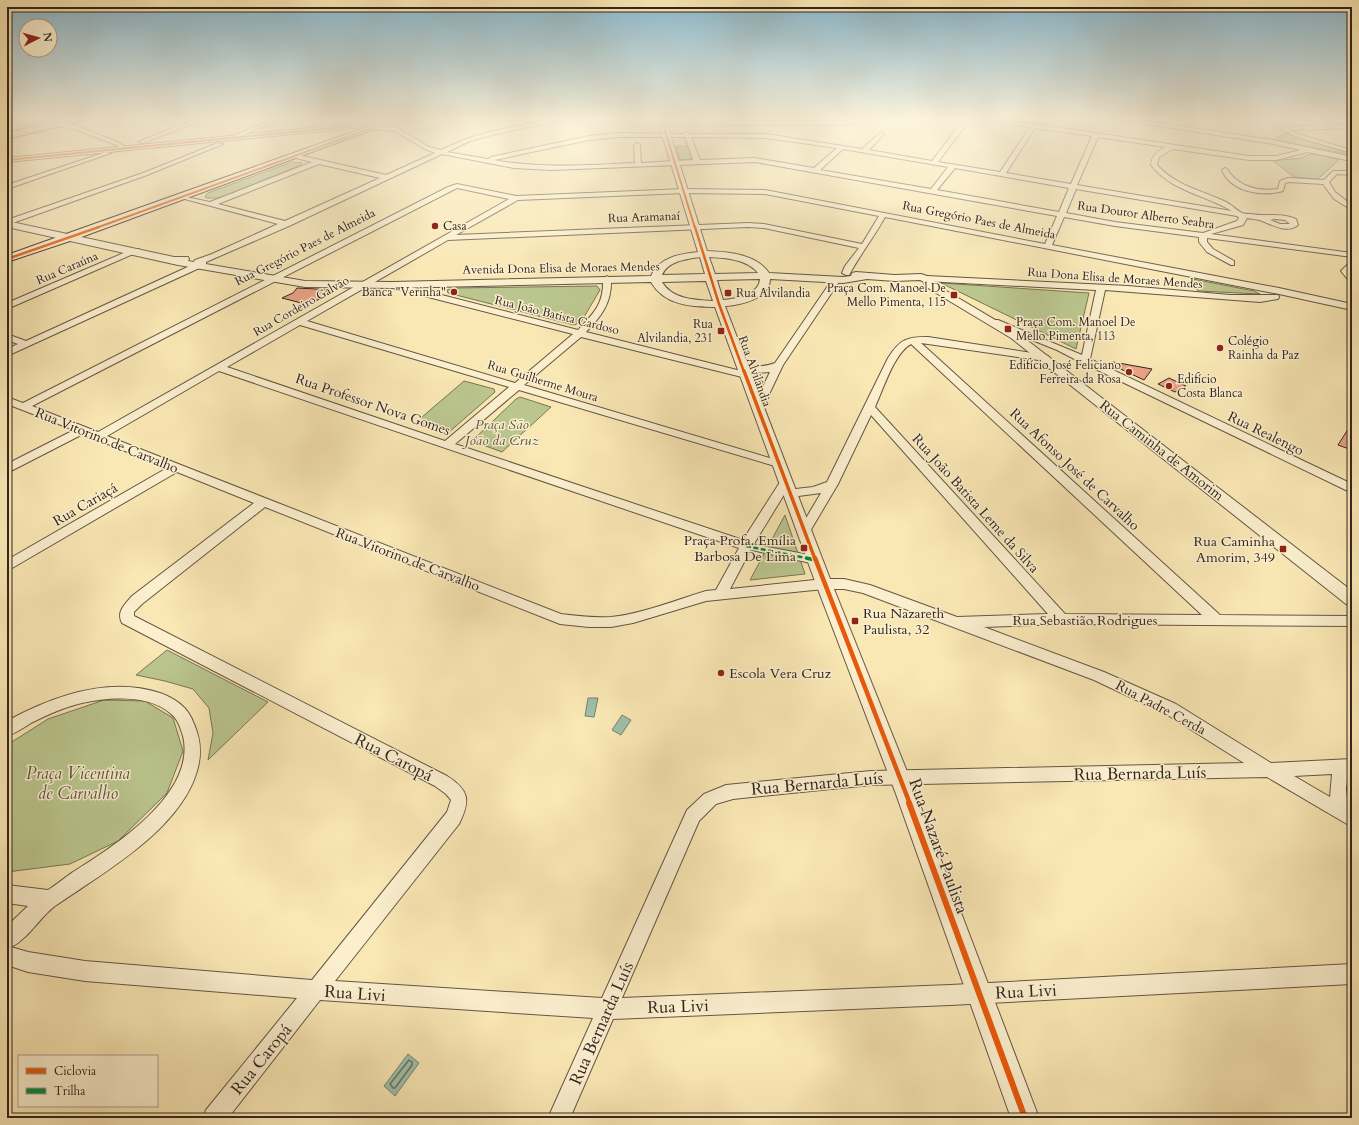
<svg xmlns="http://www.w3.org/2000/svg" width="1359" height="1125" viewBox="0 0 1359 1125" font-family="Cardo,serif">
<rect width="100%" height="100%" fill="#f9e7b4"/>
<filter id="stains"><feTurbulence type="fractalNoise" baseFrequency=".005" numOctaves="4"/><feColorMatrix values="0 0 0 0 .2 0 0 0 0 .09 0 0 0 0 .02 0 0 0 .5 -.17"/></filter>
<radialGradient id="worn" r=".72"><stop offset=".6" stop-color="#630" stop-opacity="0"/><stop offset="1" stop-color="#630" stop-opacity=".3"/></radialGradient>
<!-- green -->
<path fill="#bbc68f" stroke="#767657" d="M 47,120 L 57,120 L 58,122 L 7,136 L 7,129 Z
M 1285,133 L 1341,151 L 1347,154 L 1274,140 Z
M 676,146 L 688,146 L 693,159 L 680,160 Z
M 1310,154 L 1316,154 L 1338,159 L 1338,161 L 1318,179 L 1294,177 L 1273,161 L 1301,158 Z
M 292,162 L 302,163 L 301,165 L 220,198 L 206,198 L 205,196 L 208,193 Z
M 1193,279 L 1254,291 L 1260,294 L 1198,291 Z
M 941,283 L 1089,293 L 1076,349 Z
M 597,286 L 600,290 L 581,322 L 574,325 L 448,293 L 447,290 L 455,288 Z
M 464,381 L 494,389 L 495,392 L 448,433 L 441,432 L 415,423 Z
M 520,397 L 551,407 L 502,452 L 472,441 L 516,399 Z
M 785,515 L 805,574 L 750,580 Z
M 167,650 L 268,702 L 208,760 L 213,733 L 209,708 L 193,689 L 165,681 L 136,675 Z
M 104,700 L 145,701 L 173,718 L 183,751 L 167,793 L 118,841 L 70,864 L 7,872 L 7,745 L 48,719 Z"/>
<!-- water -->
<path fill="#9ec0aa" stroke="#738272" d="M 588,698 L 598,698 L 594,717 L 585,716 Z
M 622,715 L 631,720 L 621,735 L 612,730 Z
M 408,1054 L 419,1063 L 395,1096 L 384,1086 Z"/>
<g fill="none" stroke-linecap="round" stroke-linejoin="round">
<!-- shore -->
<path stroke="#687264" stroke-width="1.5" d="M 409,1060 L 412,1062 L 412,1065 L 395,1088 L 393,1088 L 390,1084 Z"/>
</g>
<!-- building -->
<path fill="#eaa386" stroke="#32251f" d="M 297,288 L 335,290 L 309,305 L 282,298 L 293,293 Z
M 1113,362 L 1152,369 L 1144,380 L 1112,365 Z
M 1169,378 L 1186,386 L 1175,392 L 1158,384 Z
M 1352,423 L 1352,450 L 1338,445 Z"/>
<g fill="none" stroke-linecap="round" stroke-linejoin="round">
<!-- pedestrian casing -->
<g stroke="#645644" stroke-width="2">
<path id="pedestrian" d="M 746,543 L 815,556 L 820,560 L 815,564 L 743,548 L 741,546 Z"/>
</g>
<!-- minor casing -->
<g stroke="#645644" stroke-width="2">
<path id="minor" d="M 42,118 L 48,118 L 48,119 L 45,121 Z
M 198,118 L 207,118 L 143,143 L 138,142 Z
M 276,118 L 285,118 L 233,139 L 228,138 Z
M 558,118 L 570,118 L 492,135 L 470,141 L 447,152 L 488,159 L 491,157 L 589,136 L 618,133 L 684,134 L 687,132 L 690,134 L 766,134 L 862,149 L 881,132 L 884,134 L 883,135 L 869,150 L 932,161 L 965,118 L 971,118 L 938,162 L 1000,172 L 1030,127 L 978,118 L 994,118 L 1249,156 L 1276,156 L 1301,150 L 1273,144 L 1108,118 L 1124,118 L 1273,140 L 1352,157 L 1351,161 L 1308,152 L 1276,160 L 1249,160 L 1173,149 L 1159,157 L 1157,165 C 1175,185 1200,190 1224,201 C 1231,204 1236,210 1242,213 C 1244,214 1248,214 1251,214 C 1266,217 1280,212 1296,219 L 1298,225 C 1287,234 1273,225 1262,221 C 1258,219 1251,219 1247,218 L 1243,225 L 1211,234 L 1352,253 L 1352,257 L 1207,238 L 1207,242 L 1213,249 L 1234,261 L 1234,265 L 1231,265 L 1207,252 L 1199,242 L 1199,237 L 1115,226 L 1064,217 L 1052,245 L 1279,288 L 1352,304 L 1352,310 L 1279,294 L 885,217 C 874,237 860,255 849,275 L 846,275 L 842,273 L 845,266 L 859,248 L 764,228 L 748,227 L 448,240 L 307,321 L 515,383 L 573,334 L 389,287 L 388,285 L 389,283 L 395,283 L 578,330 C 594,313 604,304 603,279 L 607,276 L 611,279 C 612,302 602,316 586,332 L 741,371 L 742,368 C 754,365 762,368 775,363 L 834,277 L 840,277 L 841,279 L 783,365 L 762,409 L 754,409 L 753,407 L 770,372 L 750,373 L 751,375 L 750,377 L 746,378 L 581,337 L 524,385 L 783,462 L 785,464 L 783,466 L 775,466 L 519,390 L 455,444 L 743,540 L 782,479 L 790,479 L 792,482 L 785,493 L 787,490 L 813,487 L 827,482 L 888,358 C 900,339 907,337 928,337 L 1045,355 L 1048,356 L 1050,358 L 1048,360 L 1045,361 L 921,343 L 1220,615 L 1352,616 L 1352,626 L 1061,624 L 984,627 L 1104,672 L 1176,704 L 1271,763 L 1352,759 L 1352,773 L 1348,773 L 1346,789 L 1348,808 L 1352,810 L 1352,827 L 1267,777 L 871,785 L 733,799 L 716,804 L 699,821 L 622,998 L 950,985 L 1352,964 L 1352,984 L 950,1005 L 613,1019 L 570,1118 L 548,1118 L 593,1018 L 320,1000 L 228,1118 L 203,1118 L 206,1110 L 297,998 L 85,981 L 28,972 L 7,965 L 7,926 L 28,906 L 7,903 L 7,885 L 48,890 C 56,885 64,878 73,872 C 113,847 197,794 183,736 C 180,727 178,719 170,713 C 148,694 109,697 82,703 C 64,707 47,715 31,723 C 23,728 16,733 7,736 L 7,721 C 53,696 108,676 160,693 C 176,699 188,707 194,724 C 201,740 202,754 197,771 C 180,830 103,873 55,906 C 41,916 27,940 11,947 L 28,952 L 85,961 L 312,980 L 447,812 L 451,800 L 446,794 L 435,786 L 122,623 C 116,612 125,604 132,596 L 254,503 L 177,472 L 7,571 L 7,560 L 167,468 L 83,434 L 7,473 L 7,464 L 74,430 L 7,404 L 7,397 L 23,403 L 448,187 L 457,184 L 516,196 L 684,189 L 765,190 L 1045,244 L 1057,216 L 755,162 L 551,170 L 514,168 L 442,154 L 289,226 L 206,262 L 206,265 L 7,356 L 7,349 L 18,344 L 7,340 L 7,334 L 26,341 L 192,265 L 195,260 L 212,254 L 278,224 L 181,198 L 181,196 L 210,202 L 312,162 L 292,157 L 291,156 L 294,154 L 386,175 L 435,153 L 425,149 L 395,131 L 370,129 L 369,128 L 372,126 L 398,128 L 429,147 L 441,150 L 466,139 L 489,132 ZM 1035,128 L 1092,136 L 1071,184 L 1006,173 ZM 618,137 L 685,137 L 693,160 L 641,163 L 640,145 L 637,143 L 634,145 L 635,163 C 587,165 540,169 494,160 L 589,140 ZM 691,137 L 766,138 L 837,148 L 814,168 L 755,158 L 700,160 ZM 1098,137 L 1165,147 C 1158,151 1151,156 1151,165 C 1171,191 1205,195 1232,211 L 1077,185 ZM 843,149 L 948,167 L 931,189 L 820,170 ZM 319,164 L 380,178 L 285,221 L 218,204 ZM 955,168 L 1069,188 L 1059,212 L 937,190 ZM 457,188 L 509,199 L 98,432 L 32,406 ZM 1076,189 L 1237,216 L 1239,218 L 1237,221 L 1203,233 L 1115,222 L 1066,213 ZM 684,193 L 765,194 L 879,216 L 862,244 L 764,224 L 748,223 L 456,235 L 518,200 ZM 1275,219 L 1285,220 L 1290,224 L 1280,224 L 1270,220 ZM 300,325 L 509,387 L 445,441 L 227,367 ZM 911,344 L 1202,615 L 1065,614 L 875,407 C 883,390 894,353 911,344 ZM 219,371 L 739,548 L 716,590 L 706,591 C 676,600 642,614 611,617 C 594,618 578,616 561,614 L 107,436 ZM 871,415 L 1048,614 L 957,617 L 870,585 L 844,579 L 824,579 L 730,589 L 752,547 L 785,493 L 787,496 L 791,497 L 821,493 L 799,530 L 801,533 L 805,534 L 809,533 L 838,484 ZM 265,507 L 560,624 L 589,627 L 611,627 L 633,623 L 706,601 L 824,589 L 844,589 L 863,593 L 1094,680 L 1166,714 L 1244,763 L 871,771 L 726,785 L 704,794 L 687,810 L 602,998 L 335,981 L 459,824 C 471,800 469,790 447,776 L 134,616 L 134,612 L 142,604 ZM 1332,774 L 1330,797 L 1294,776 Z
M 865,118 L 878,118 L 854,124 L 836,125 L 661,124 L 658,122 L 661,120 L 836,121 Z
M 1275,118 L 1281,118 L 1280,123 L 1284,127 L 1352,124 L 1352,128 L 1290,130 L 1298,134 L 1348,149 L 1345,151 L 1294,136 L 1275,125 Z
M 55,123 L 74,125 L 120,143 L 127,149 L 122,150 L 116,145 L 71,128 L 53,126 L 52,125 Z
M 218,143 L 223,144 L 147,175 L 7,225 L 7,220 L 143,173 Z
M 106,152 L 111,153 L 7,189 L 7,185 Z
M 1225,168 L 1227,169 C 1237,186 1258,192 1278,189 L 1280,181 L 1288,178 L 1324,180 L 1333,171 L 1352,171 L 1352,175 L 1337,174 L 1329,182 L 1335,192 L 1352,205 L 1352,210 L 1334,199 L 1323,184 L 1289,182 L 1285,183 L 1283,191 C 1262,197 1231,192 1222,170 Z
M 133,249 L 139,249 L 140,251 L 7,309 L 7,303 Z
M 1349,263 L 1352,263 L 1352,269 L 1350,271 L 1352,274 L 1352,282 L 1349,281 L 1341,271 Z
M 927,276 L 1128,286 L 1230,295 L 1278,295 L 1279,297 L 1278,299 L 1260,302 L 1105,290 L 1090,359 L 1352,484 L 1352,493 L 1087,365 L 1082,364 L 1080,362 L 1057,350 L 992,324 L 990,322 L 992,320 L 998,320 L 1082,355 L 1096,290 L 924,281 L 923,279 L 924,277 Z"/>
</g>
<!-- tertiary casing -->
<g stroke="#645644" stroke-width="2">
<path id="tertiary" d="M 412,118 L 438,118 L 435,120 L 7,162 L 7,158 Z
M 657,118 L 665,118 L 707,251 C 729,252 756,254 769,273 L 843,277 L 851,276 L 852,273 L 856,272 L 895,275 L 921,274 L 933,278 L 935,283 L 943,289 L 1019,334 L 1352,591 L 1352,606 L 1346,604 L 1011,338 L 936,293 L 925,286 L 924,282 L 920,280 L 895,281 L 867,279 L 843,283 L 770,279 C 770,299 740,305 725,306 L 832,584 L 916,794 L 1039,1118 L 1011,1118 L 896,794 L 816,584 L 715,307 C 691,307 664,305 651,282 L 392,288 L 305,287 L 178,265 L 7,227 L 7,221 L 174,257 L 188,257 L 189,259 L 188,261 L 305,281 L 392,282 L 651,276 C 659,257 680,254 698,252 ZM 700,257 L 705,274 L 662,275 C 668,261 686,259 700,257 ZM 709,257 C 726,258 747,259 758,273 L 715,274 ZM 760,279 C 759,295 735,299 723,300 L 717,280 ZM 706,281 L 713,301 C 694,300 672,299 662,282 Z"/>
</g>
<!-- secondary casing -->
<g stroke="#32251f" stroke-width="2">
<path id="secondary" d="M 392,118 L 404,118 L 76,239 L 7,262 L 7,255 Z
M 418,118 L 432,118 L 433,119 L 429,121 Z"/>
</g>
<!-- trunk casing -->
<g stroke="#32251f" stroke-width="2">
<path id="trunk" d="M 70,118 L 88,118 L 86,120 L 7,139 L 7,133 Z"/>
</g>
<!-- pedestrian -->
<use href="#pedestrian" fill="#fbefce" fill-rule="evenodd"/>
<!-- minor -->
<use href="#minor" fill="#fbefce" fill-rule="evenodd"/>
<!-- tertiary -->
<use href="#tertiary" fill="#fbefce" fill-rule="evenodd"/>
<!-- secondary -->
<use href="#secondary" fill="#fbefce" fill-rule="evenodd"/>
<!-- trunk -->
<use href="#trunk" fill="#ecc47a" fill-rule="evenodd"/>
<!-- quiet-far1 -->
<path stroke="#00873e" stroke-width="2.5" stroke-dasharray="5 2.5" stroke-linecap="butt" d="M 746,546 L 811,559"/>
<!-- quiet -->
<path stroke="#00873e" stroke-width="3.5" stroke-dasharray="7 3.5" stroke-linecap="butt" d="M 806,558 L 815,560"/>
<!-- cycleway-far4 casing -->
<g stroke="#fbefce" stroke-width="3.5">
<path id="cycleway-far4" d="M 661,118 L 695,228
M 7,160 L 435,118
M 96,228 L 372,128"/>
</g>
<!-- cycleway-far3 casing -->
<g stroke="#fbefce" stroke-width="4">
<path id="cycleway-far3" d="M 695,227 L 719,304 L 744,372
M 7,259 L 99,227"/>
</g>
<!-- cycleway-far2 casing -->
<g stroke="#fbefce" stroke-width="5.5">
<path id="cycleway-far2" d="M 744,371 L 815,559"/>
</g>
<!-- cycleway-far1 casing -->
<g stroke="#fbefce" stroke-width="7">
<path id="cycleway-far1" d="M 815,558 L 910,804"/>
</g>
<!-- cycleway casing -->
<g stroke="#fbefce" stroke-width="8">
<path id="cycleway" d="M 909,803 L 1025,1118"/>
</g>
<!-- cycleway-far4 -->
<use href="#cycleway-far4" stroke="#e8590c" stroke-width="2"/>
<!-- cycleway-far3 -->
<use href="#cycleway-far3" stroke="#e8590c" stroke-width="2.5"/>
<!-- cycleway-far2 -->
<use href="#cycleway-far2" stroke="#e8590c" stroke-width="3.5"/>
<!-- cycleway-far1 -->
<use href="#cycleway-far1" stroke="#e8590c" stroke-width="4.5"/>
<!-- cycleway -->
<use href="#cycleway" stroke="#e8590c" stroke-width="6"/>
</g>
<!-- sky -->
<linearGradient id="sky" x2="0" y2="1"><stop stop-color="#8ab9cf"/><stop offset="0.43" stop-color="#fcf4dd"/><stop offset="1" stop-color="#fcf4dd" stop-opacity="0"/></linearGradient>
<rect width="1359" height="276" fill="url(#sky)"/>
<!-- markers -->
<g fill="#8f2418" stroke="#fbefce" stroke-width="1.5">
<circle cx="435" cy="226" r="4"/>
<circle cx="454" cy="292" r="4"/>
<rect x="724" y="289" width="8" height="8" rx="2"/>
<rect x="950" y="291" width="8" height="8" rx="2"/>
<rect x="1004" y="325" width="8" height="8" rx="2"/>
<rect x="717" y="327" width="8" height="8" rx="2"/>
<circle cx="1220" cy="348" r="4"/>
<circle cx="1129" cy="372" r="4"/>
<circle cx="1169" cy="386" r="4"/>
<rect x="800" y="544" width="8" height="8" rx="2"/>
<rect x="1279" y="545" width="8" height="8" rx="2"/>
<rect x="851" y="617" width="8" height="8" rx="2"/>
<circle cx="721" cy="673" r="4"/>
</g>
<g text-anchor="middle" stroke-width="3" stroke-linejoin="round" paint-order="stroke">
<!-- far-street labels -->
<g font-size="12" fill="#32251f" stroke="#fbefce">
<text transform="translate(1146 215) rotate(8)" y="4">Rua Doutor Alberto Seabra</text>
<text transform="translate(644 217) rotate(-2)" y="4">Rua Aramanaí</text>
<text transform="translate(979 220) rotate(11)" y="4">Rua Gregório Paes de Almeida</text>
<text transform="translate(305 247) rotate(-27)" y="4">Rua Gregório Paes de Almeida</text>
<text transform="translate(67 268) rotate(-23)" y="4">Rua Caraúna</text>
<text transform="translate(561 268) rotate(-1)" y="4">Avenida Dona Elisa de Moraes Mendes</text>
<text transform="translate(1115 278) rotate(4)" y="4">Rua Dona Elisa de Moraes Mendes</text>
<text transform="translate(301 306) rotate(-30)" y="4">Rua Cordeiro Galvão</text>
<text transform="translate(557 315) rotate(14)" y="4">Rua João Batista Cardoso</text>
<text transform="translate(755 371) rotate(70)" y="4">Rua Alvilândia</text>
<text transform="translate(543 381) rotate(17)" y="4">Rua Guilherme Moura</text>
</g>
<!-- far-poi labels -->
<g font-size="12" fill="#32251f" stroke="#fbefce" text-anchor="start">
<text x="443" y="230">Casa</text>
<text x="946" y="292" text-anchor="end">Praça Com. Manoel De<tspan x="946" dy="14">Mello Pimenta, 115</tspan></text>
<text x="446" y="296" text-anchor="end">Banca "Verinha"</text>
<text x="736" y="297">Rua Alvilandia</text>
<text x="1016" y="326">Praça Com. Manoel De<tspan x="1016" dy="14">Mello Pimenta, 113</tspan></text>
<text x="713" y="328" text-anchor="end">Rua<tspan x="713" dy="14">Alvilandia, 231</tspan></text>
<text x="1228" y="345">Colégio<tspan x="1228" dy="14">Rainha da Paz</tspan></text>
<text x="1121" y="369" text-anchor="end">Edifício José Feliciano<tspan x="1121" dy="14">Ferreira da Rosa</tspan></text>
<text x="1177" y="383">Edifício<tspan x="1177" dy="14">Costa Blanca</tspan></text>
</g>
<!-- street labels -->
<g font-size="14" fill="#32251f" stroke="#fbefce">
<text transform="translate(373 404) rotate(19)" y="5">Rua Professor Nova Gomes</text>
<text transform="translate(1266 433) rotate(26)" y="5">Rua Realengo</text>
<text transform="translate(107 440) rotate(22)" y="5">Rua Vitorino de Carvalho</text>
<text transform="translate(1162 450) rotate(38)" y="5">Rua Caminha de Amorim</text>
<text transform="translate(1075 469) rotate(43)" y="5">Rua Afonso José de Carvalho</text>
<text transform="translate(976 503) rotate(48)" y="5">Rua João Batista Leme da Silva</text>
<text transform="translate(85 504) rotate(-30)" y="5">Rua Cariaçá</text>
<text transform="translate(408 559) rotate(21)" y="5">Rua Vitorino de Carvalho</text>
<text x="1085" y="625">Rua Sebastião Rodrigues</text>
<text transform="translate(1161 707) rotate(28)" y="5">Rua Padre Cerda</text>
</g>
<!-- park labels -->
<g font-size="14" font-style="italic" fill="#5b5541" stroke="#fbefce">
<text x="502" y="429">Praça São<tspan x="502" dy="16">João da Cruz</tspan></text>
</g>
<!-- poi labels -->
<g font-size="14" fill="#32251f" stroke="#fbefce" text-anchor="end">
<text x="796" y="545">Praça Profa. Emília<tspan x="796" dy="16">Barbosa De Lima</tspan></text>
<text x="1275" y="546">Rua Caminha<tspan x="1275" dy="16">Amorim, 349</tspan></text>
<text x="863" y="618" text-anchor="start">Rua Nazareth<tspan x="863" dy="16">Paulista, 32</tspan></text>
<text x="729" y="678" text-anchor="start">Escola Vera Cruz</text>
</g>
<!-- near-street labels -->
<g font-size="17" fill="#32251f" stroke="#fbefce">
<text transform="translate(394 757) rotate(27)" y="6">Rua Caropá</text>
<text transform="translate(1140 773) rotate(-1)" y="6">Rua Bernarda Luís</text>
<text transform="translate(817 783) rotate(-5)" y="6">Rua Bernarda Luís</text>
<text transform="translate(939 846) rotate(70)" y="6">Rua Nazaré Paulista</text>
<text transform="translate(1026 991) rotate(-3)" y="6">Rua Livi</text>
<text transform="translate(355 993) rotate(4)" y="6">Rua Livi</text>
<text transform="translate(678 1006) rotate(-2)" y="6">Rua Livi</text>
<text transform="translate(601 1023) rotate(-66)" y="6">Rua Bernarda Luís</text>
<text transform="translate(261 1059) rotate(-51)" y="6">Rua Caropá</text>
</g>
<!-- near-park labels -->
<g font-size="17" font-style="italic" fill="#5b5541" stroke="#fbefce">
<text x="78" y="779">Praça Vicentina<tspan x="78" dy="20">de Carvalho</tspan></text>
</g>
</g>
<!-- margin -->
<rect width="1359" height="1125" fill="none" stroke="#f9e7b4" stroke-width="24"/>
<rect x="8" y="8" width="1343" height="1109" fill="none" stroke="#32251f" stroke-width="2"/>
<rect x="12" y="12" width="1335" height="1101" fill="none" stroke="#32251f"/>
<!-- legend -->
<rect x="18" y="1055" width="140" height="52" fill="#fbefce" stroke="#ab9e88"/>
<rect x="26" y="1068" width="20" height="6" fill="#e8590c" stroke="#ab9e88"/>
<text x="54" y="1075" font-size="12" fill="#32251f">Ciclovia</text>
<rect x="26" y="1088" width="20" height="6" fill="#00873e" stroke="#ab9e88"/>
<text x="54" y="1095" font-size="12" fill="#32251f">Trilha</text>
<!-- north arrow -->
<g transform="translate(38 38) rotate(84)"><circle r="19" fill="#fbefce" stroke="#ab9e88"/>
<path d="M0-3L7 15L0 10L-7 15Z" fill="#8f2418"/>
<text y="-6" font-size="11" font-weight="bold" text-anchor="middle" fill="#32251f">N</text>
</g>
<rect width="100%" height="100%" filter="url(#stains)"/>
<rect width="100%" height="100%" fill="url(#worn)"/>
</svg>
